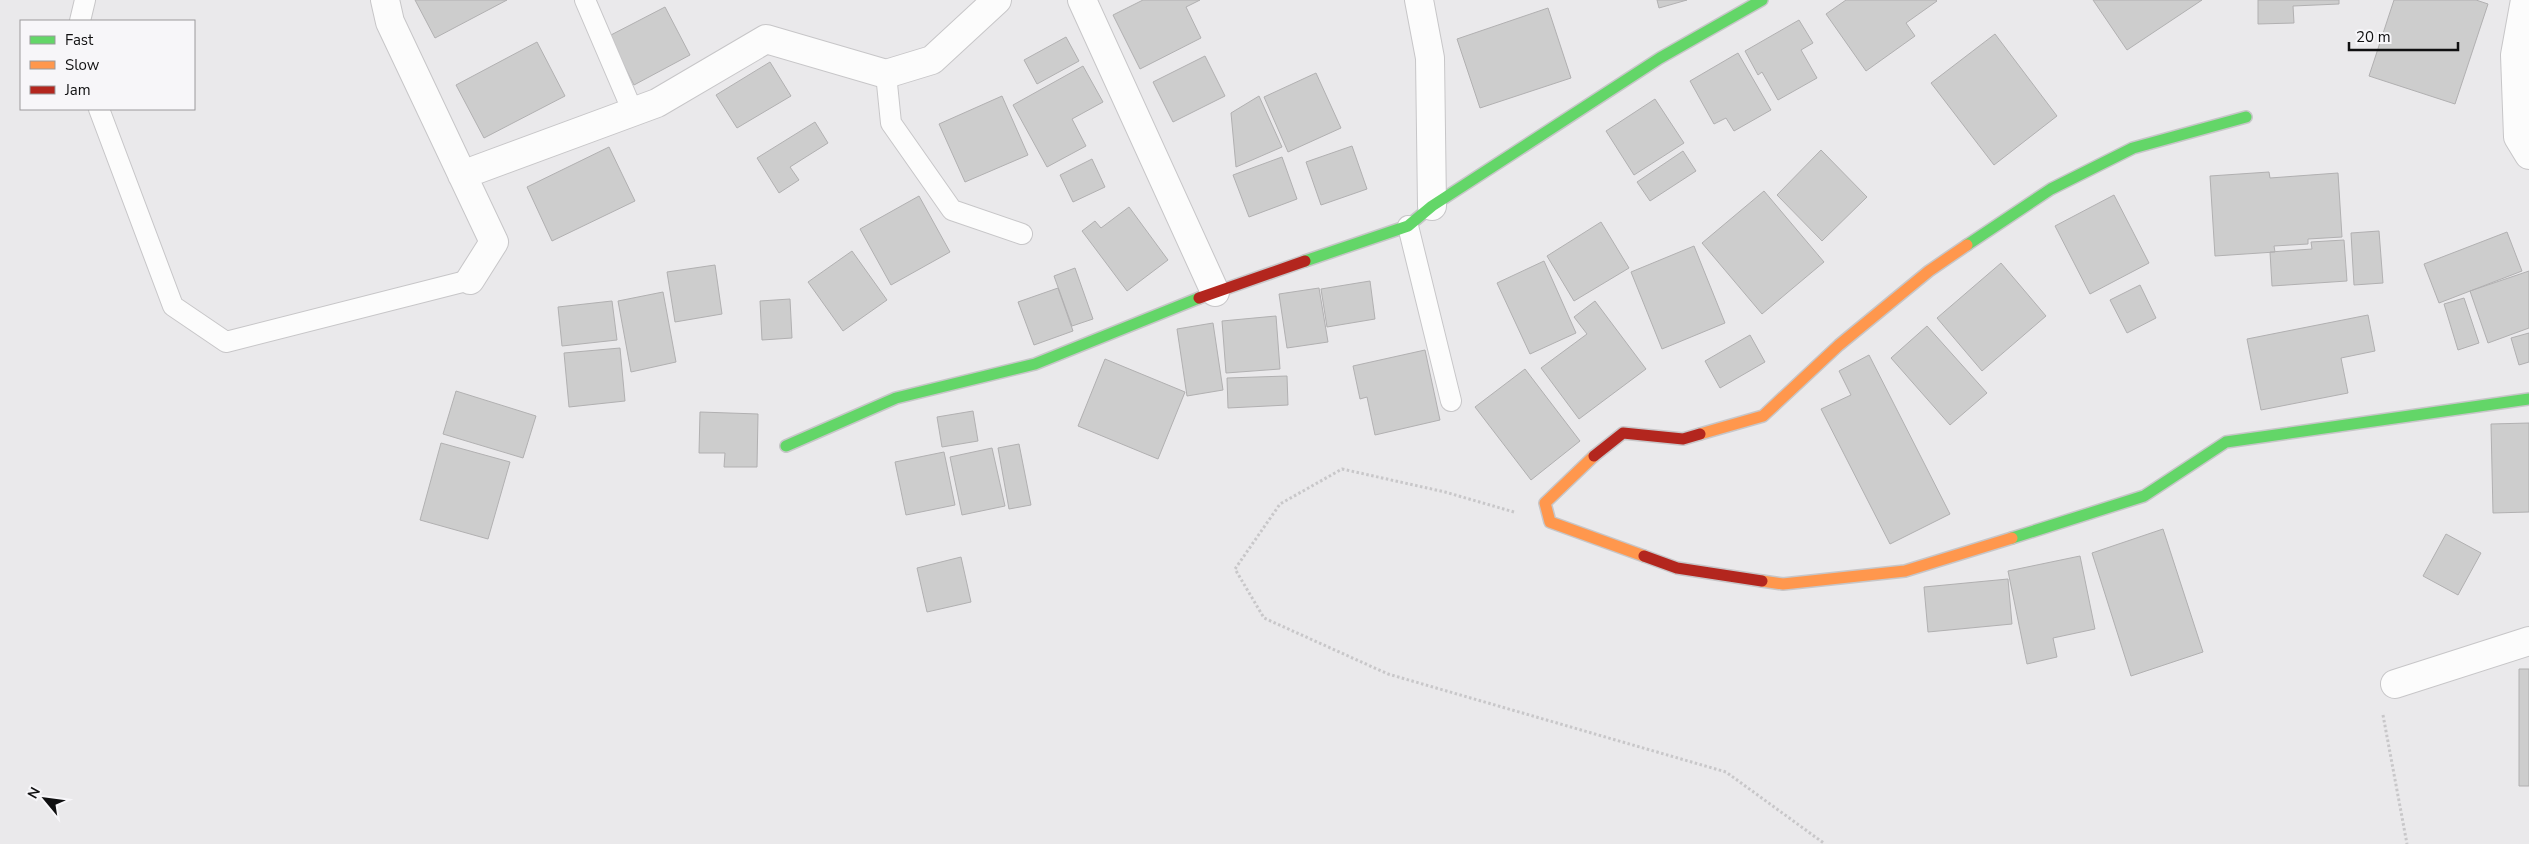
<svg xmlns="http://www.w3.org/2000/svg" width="2529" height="844" viewBox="0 0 2529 844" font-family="'Nunito Sans',sans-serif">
<rect width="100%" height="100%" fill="#eae9eb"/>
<!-- building -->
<path fill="#cdcdcd" stroke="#b1b0b1" d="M 415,0 L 507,0 L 435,38 Z
M 1143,0 L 1200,0 L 1186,7 L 1201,38 L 1140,69 L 1113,15 Z
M 1657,0 L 1687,0 L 1659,8 Z
M 1846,0 L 1936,0 L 1937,1 L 1906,23 L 1915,36 L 1866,71 L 1826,14 Z
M 2093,0 L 2202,0 L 2127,50 Z
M 2258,0 L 2339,0 L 2339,4 L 2293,6 L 2294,23 L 2258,24 Z
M 2394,0 L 2476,0 L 2488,4 L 2455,104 L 2369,76 Z
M 665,7 L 690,55 L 634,85 L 609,36 Z
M 1548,8 L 1571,78 L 1480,108 L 1457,39 Z
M 1799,20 L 1813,43 L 1801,50 L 1817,78 L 1778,100 L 1762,72 L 1758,75 L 1745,51 Z
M 1995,34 L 2057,116 L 1994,165 L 1931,83 Z
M 1066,37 L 1079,61 L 1037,84 L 1024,60 Z
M 537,42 L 565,96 L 484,138 L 456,85 Z
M 1738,53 L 1771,110 L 1734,131 L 1726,118 L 1714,124 L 1690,81 Z
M 1205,56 L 1225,96 L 1173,122 L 1153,82 Z
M 770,62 L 791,96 L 737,128 L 716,95 Z
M 1083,66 L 1103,102 L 1072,119 L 1086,146 L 1047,167 L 1013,105 Z
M 1316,73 L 1341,128 L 1288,152 L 1264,97 Z
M 1002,96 L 1028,155 L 965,182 L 939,124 Z
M 1259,96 L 1282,147 L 1236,167 L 1231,113 Z
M 1655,99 L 1684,143 L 1634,175 L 1606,131 Z
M 815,122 L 828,143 L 790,167 L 799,180 L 779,193 L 757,158 Z
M 1352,146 L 1367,189 L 1321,205 L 1306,162 Z
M 609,147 L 635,201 L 552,241 L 527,187 Z
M 1821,150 L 1867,197 L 1822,241 L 1777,195 Z
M 1683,151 L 1696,171 L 1650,201 L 1637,182 Z
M 1282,157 L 1297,199 L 1249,217 L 1233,175 Z
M 1092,159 L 1105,187 L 1073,202 L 1060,175 Z
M 2269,172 L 2270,178 L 2338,173 L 2342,237 L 2308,239 L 2308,244 L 2274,246 L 2275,252 L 2215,256 L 2210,176 Z
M 1764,191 L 1824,262 L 1762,314 L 1702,243 Z
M 2114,195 L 2149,263 L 2090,294 L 2055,226 Z
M 919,196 L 950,252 L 891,285 L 860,229 Z
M 1129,207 L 1168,260 L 1127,291 L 1082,231 L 1095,221 L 1101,228 Z
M 1601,222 L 1629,268 L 1574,301 L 1547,256 Z
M 2379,231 L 2383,283 L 2354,285 L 2351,233 Z
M 2507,232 L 2522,271 L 2439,303 L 2424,264 Z
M 2344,240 L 2347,281 L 2272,286 L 2270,252 L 2312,249 L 2311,242 Z
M 1694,246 L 1725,323 L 1662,349 L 1631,272 Z
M 852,251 L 887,300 L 843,331 L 808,282 Z
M 1544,261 L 1576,333 L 1530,354 L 1497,283 Z
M 2001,263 L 2046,316 L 1982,371 L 1937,318 Z
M 715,265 L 722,314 L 675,322 L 667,272 Z
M 1075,268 L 1093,319 L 1072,326 L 1054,276 Z
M 2529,271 L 2529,328 L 2488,343 L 2470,291 Z
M 1370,281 L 1375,319 L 1327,327 L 1321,289 Z
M 2140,285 L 2156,318 L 2127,333 L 2110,300 Z
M 1058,288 L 1073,331 L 1034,345 L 1018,302 Z
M 1319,288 L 1328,342 L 1287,348 L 1279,294 Z
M 663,292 L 676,362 L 631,372 L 618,301 Z
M 2464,298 L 2479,343 L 2458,350 L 2444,304 Z
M 790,299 L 792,338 L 762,340 L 760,301 Z
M 612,301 L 617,340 L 562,346 L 558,307 Z
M 1595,301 L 1646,369 L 1579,419 L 1541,368 L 1587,334 L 1574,317 Z
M 2368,315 L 2375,351 L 2341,358 L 2348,393 L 2261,410 L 2247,339 Z
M 1276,316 L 1280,369 L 1226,373 L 1222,321 Z
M 1213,323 L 1223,390 L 1187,396 L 1177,329 Z
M 1927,326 L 1987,393 L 1950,425 L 1891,358 Z
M 2529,333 L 2529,362 L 2519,365 L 2511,338 Z
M 1750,335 L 1765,362 L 1720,388 L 1705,361 Z
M 620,348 L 625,401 L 569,407 L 564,353 Z
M 1425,350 L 1440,420 L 1375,435 L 1367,397 L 1360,399 L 1353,366 Z
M 1869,355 L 1950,514 L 1890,544 L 1821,409 L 1851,395 L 1839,371 Z
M 1105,359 L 1185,392 L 1158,459 L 1078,426 Z
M 1525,369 L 1580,441 L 1531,480 L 1475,407 Z
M 1287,376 L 1288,405 L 1228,408 L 1227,378 Z
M 456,391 L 536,416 L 523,458 L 443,434 Z
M 973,411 L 978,441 L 942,447 L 937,417 Z
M 700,412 L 758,414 L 757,467 L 724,467 L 725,453 L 699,453 Z
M 2529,423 L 2529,512 L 2493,513 L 2491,424 Z
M 441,443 L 510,462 L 488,539 L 420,520 Z
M 1019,444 L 1031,505 L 1009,509 L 998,448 Z
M 992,448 L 1005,506 L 962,515 L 950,457 Z
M 944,452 L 955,505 L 906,515 L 895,462 Z
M 2163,529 L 2203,652 L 2131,676 L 2092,553 Z
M 2446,534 L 2481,553 L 2458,595 L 2423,576 Z
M 2080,556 L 2095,629 L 2053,638 L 2057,657 L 2027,664 L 2008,571 Z
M 961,557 L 971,602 L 927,612 L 917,568 Z
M 2008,579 L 2012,624 L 1928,632 L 1924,587 Z
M 2519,669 L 2529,669 L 2529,786 L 2519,786 Z"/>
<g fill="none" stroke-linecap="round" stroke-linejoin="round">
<!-- lane casing -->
<g stroke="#c7c6c8" stroke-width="22">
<path id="lane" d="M 585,0 L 633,112
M 80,21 L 85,0
M 886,74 L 891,123 L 952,210 L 1022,234
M 99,109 L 173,306 L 226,342 L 470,280
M 1408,226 L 1451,401"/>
</g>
<!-- street casing -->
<g stroke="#c7c6c8" stroke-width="30">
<path id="street" d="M 385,0 L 390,22 L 494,242 L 470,280
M 1082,0 L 1215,292
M 1419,0 L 1430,58 L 1432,206
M 2525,0 L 2515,55 L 2518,137 L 2529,155
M 462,175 L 657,103 L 766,39 L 886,74 L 932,60 L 997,0
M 2395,684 L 2529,641"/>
</g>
<!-- fast casing -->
<g stroke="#c7c6c8" stroke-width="14">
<path id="fast" d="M 1967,245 L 2051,189 L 2133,148 L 2246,117
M 1305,261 L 1408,226 L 1432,206 L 1660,58 L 1762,0
M 786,446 L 896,398 L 1035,364 L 1199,298
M 2012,538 L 2144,496 L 2226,442 L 2529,399"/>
</g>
<!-- slow casing -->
<g stroke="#c7c6c8" stroke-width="14">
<path id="slow" d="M 1700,434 L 1763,416 L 1839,345 L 1929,271 L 1967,245
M 1594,456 L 1545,503 L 1550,522 L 1644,556
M 1762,581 L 1783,584 L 1905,571 L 2012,538"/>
</g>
<!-- jam casing -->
<g stroke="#c7c6c8" stroke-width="14">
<path id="jam" d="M 1199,298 L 1305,261
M 1594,456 L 1623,433 L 1683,439 L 1700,434
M 1644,556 L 1677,568 L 1762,581"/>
</g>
<!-- path -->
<path stroke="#c8c7c9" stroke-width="3" stroke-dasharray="2.5 2.5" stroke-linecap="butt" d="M 1514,512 L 1445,492 L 1342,469 L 1280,504 L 1235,569 L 1264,618 L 1388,674 L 1726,772 L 1825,844
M 2383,715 L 2407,844"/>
<!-- lane -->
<use href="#lane" stroke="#fcfcfc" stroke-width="20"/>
<!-- street -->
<use href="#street" stroke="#fcfcfc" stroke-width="28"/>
<!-- fast -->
<use href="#fast" stroke="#63d668" stroke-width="11"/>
<!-- slow -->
<use href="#slow" stroke="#ff974d" stroke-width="11"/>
<!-- jam -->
<use href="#jam" stroke="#b3261e" stroke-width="11"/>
</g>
<!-- legend -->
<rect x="20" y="20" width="175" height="90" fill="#f7f6f9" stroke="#9b9a9c"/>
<rect x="30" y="36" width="25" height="8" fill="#63d668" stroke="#9b9a9c"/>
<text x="65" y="45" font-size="15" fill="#101011">Fast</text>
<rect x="30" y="61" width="25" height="8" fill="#ff974d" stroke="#9b9a9c"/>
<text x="65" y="70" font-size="15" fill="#101011">Slow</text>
<rect x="30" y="86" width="25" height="8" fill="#b3261e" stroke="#9b9a9c"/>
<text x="65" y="95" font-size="15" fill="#101011">Jam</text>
<!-- north arrow -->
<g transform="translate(45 799) rotate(299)" stroke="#f7f6f9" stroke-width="4" paint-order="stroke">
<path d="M0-4L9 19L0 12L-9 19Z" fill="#101011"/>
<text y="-8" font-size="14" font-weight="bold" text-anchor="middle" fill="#101011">N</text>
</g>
<!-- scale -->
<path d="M2349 42v8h109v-8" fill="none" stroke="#101011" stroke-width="2.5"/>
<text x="2356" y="42" font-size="15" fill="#101011" stroke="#f7f6f9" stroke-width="4" paint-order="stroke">20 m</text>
</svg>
